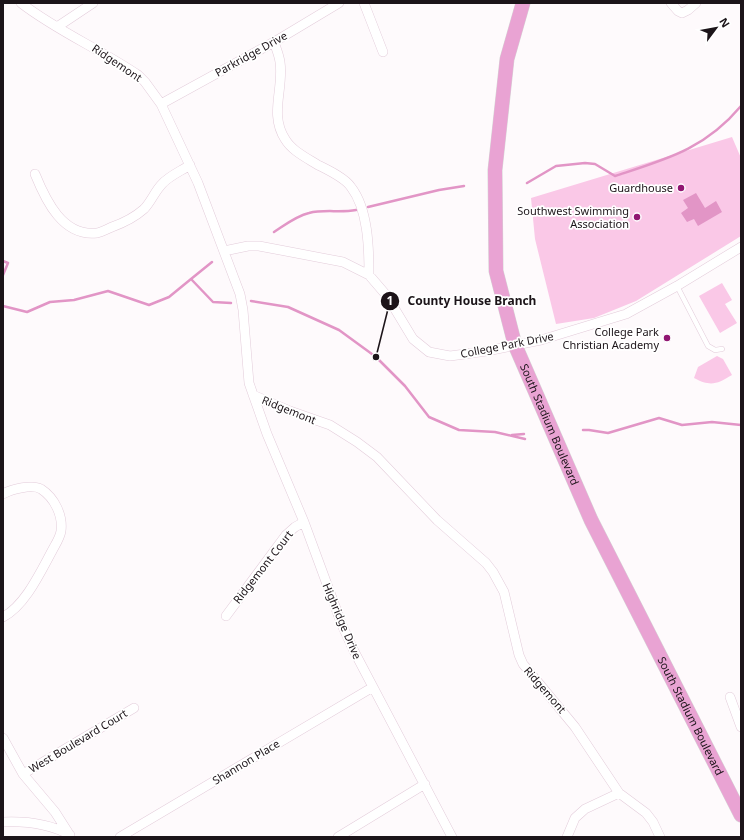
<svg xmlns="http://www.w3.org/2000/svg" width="744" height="840" viewBox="0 0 744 840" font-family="'Noto Sans',sans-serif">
<rect width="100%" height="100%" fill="#fefafc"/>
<!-- green -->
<path fill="#fac8e7" d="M 732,137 L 741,158 L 741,236 L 636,301 L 594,318 L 556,324 L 535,239 L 531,198 Z
M 722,283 L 732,300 L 725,304 L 737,323 L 720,333 L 699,296 Z
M 717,356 L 723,359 L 732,375 C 717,384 711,387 694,378 L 698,367 Z"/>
<!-- water -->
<path fill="#e295c6" d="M 696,193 L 705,208 L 716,201 L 722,212 L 698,226 L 694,219 L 687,222 L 681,213 L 688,208 L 683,200 Z"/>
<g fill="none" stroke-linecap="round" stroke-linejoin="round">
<!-- stream -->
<path stroke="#e295c6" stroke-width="2.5" d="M 527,183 L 556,166 L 585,163 L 595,164 L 615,176 C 667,159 705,149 741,106
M 368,207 L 439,190 L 464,186
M 274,232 C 285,225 296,216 309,213 C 324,209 340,213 356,210
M 3,261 L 8,263 L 3,275
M 191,279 L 212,262
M 251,301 L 288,307 L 339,330 L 376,357 L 405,386 L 429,417 L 459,430 L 495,432 L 525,439
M 3,306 L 27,312 L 50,302 L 74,300 L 108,291 L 149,305 L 169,297 L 191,279 L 213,302 L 231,303
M 583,430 L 589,430 L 608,433 L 659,418 L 682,425 L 712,422 L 741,425
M 512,435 L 524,434"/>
<!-- lane casing -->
<g stroke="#e3ccda" stroke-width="5.5">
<path id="lane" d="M 677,286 L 708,346 L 715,350 L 722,349"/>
</g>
<!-- street casing -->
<g stroke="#e3ccda" stroke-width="10">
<path id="street" d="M 21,3 C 57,31 100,49 138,75 L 145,82 L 161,104 L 198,183 L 240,294 L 243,310 L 249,383 L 267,434 L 304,522 L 342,625 L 354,651 L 452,837
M 364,3 L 383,52
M 671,3 L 678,11 L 682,13 L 688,10 L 696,3
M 57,27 L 93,3
M 274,42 C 276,48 279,55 280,62 C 284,89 269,114 285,139 C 292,151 307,158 318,165 C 328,170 345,178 351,187 C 368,209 369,247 369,275
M 161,104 L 274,42 L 339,3
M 35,174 C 46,201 63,237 97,233 C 102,232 107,229 112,227 C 123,223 135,217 144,209 C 151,202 155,191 162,184 C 169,176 181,171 190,165
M 224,251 L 248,246 L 259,246 L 343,262 L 369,275 L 387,296 L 413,339 L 429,352 L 450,356 L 487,351 L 541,340 L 626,314 L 677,286 L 741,247
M 253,395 L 290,411 L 330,425 L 357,442 L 377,457 L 437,520 L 486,563 L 493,572 L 504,592 L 519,655 L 523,664 L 575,727 L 619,793
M 3,494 C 12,489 32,484 41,489 C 55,498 63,516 61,531 C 60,538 55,545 52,551 C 41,571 25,606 3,617
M 226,616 L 286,535 L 295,527 L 304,522
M 730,697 L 741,727
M 3,738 L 23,774 L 55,812 L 69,834
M 23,774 L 134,708
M 3,822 C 26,821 50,824 70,835
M 120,837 L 373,687
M 338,837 L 425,784
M 567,837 L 575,818 L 585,809 L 619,793 L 646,813 L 653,822 L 660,837"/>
</g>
<!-- primary casing -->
<g stroke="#d6d5d6" stroke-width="15">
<g id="primary">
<path id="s1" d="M 523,3 L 507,59 L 495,170 L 496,271 L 515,345 L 591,520 L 741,815"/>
</g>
</g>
<!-- lane -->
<use href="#lane" stroke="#fff" stroke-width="4.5"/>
<!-- street -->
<use href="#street" stroke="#fff" stroke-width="9"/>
<!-- primary -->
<use href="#primary" stroke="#e9a3d3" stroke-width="14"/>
</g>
<!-- markers -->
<g fill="#911672" stroke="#fff" stroke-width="1.5">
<circle cx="681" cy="188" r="4"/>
<circle cx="637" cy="217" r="4"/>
<circle cx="667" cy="338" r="4"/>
</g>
<g text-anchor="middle" stroke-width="3.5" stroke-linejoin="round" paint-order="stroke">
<!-- street labels -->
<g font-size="11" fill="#1c1419" stroke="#fff">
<text transform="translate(251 54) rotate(-29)" y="4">Parkridge Drive</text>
<text transform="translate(117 63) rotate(34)" y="4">Ridgemont</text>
<text transform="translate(507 345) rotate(-11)" y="4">College Park Drive</text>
<text transform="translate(289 410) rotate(22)" y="4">Ridgemont</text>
<text dy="4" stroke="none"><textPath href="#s1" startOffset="434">South Stadium Boulevard</textPath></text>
<text transform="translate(263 567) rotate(-52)" y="4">Ridgemont Court</text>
<text transform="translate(342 621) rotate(67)" y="4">Highridge Drive</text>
<text transform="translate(545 690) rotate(49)" y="4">Ridgemont</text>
<text dy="4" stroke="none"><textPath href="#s1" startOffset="758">South Stadium Boulevard</textPath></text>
<text transform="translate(78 741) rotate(-31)" y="4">West Boulevard Court</text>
<text transform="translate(246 762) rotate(-31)" y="4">Shannon Place</text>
</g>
<!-- poi labels -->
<g font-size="11" fill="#1c1419" stroke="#fff" text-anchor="end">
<text x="673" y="192">Guardhouse</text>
<text x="629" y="215">Southwest Swimming<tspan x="629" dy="13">Association</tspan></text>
<text x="659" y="336">College Park<tspan x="659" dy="13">Christian Academy</tspan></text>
</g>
</g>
<!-- callouts -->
<path fill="none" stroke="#1c1419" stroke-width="1.5" d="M376 357L390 301"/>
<g fill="#1c1419" stroke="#fff" stroke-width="1.5">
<circle cx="376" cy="357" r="4"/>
<circle cx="390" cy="301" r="10"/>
</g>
<g font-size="12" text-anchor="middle" font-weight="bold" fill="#fff">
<text x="390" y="305">1</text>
</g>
<g font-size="12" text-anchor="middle" font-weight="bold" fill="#1c1419" stroke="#fff" stroke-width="3.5" stroke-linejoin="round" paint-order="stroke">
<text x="472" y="305">County House Branch</text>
</g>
<!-- border -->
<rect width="744" height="840" fill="none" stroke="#1c1419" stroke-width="8"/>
<!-- north arrow -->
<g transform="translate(716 28) rotate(58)" stroke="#ffffff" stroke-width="3" paint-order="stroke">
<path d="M0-3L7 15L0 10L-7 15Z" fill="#1c1419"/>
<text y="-6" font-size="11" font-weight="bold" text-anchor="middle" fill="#1c1419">N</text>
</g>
</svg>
